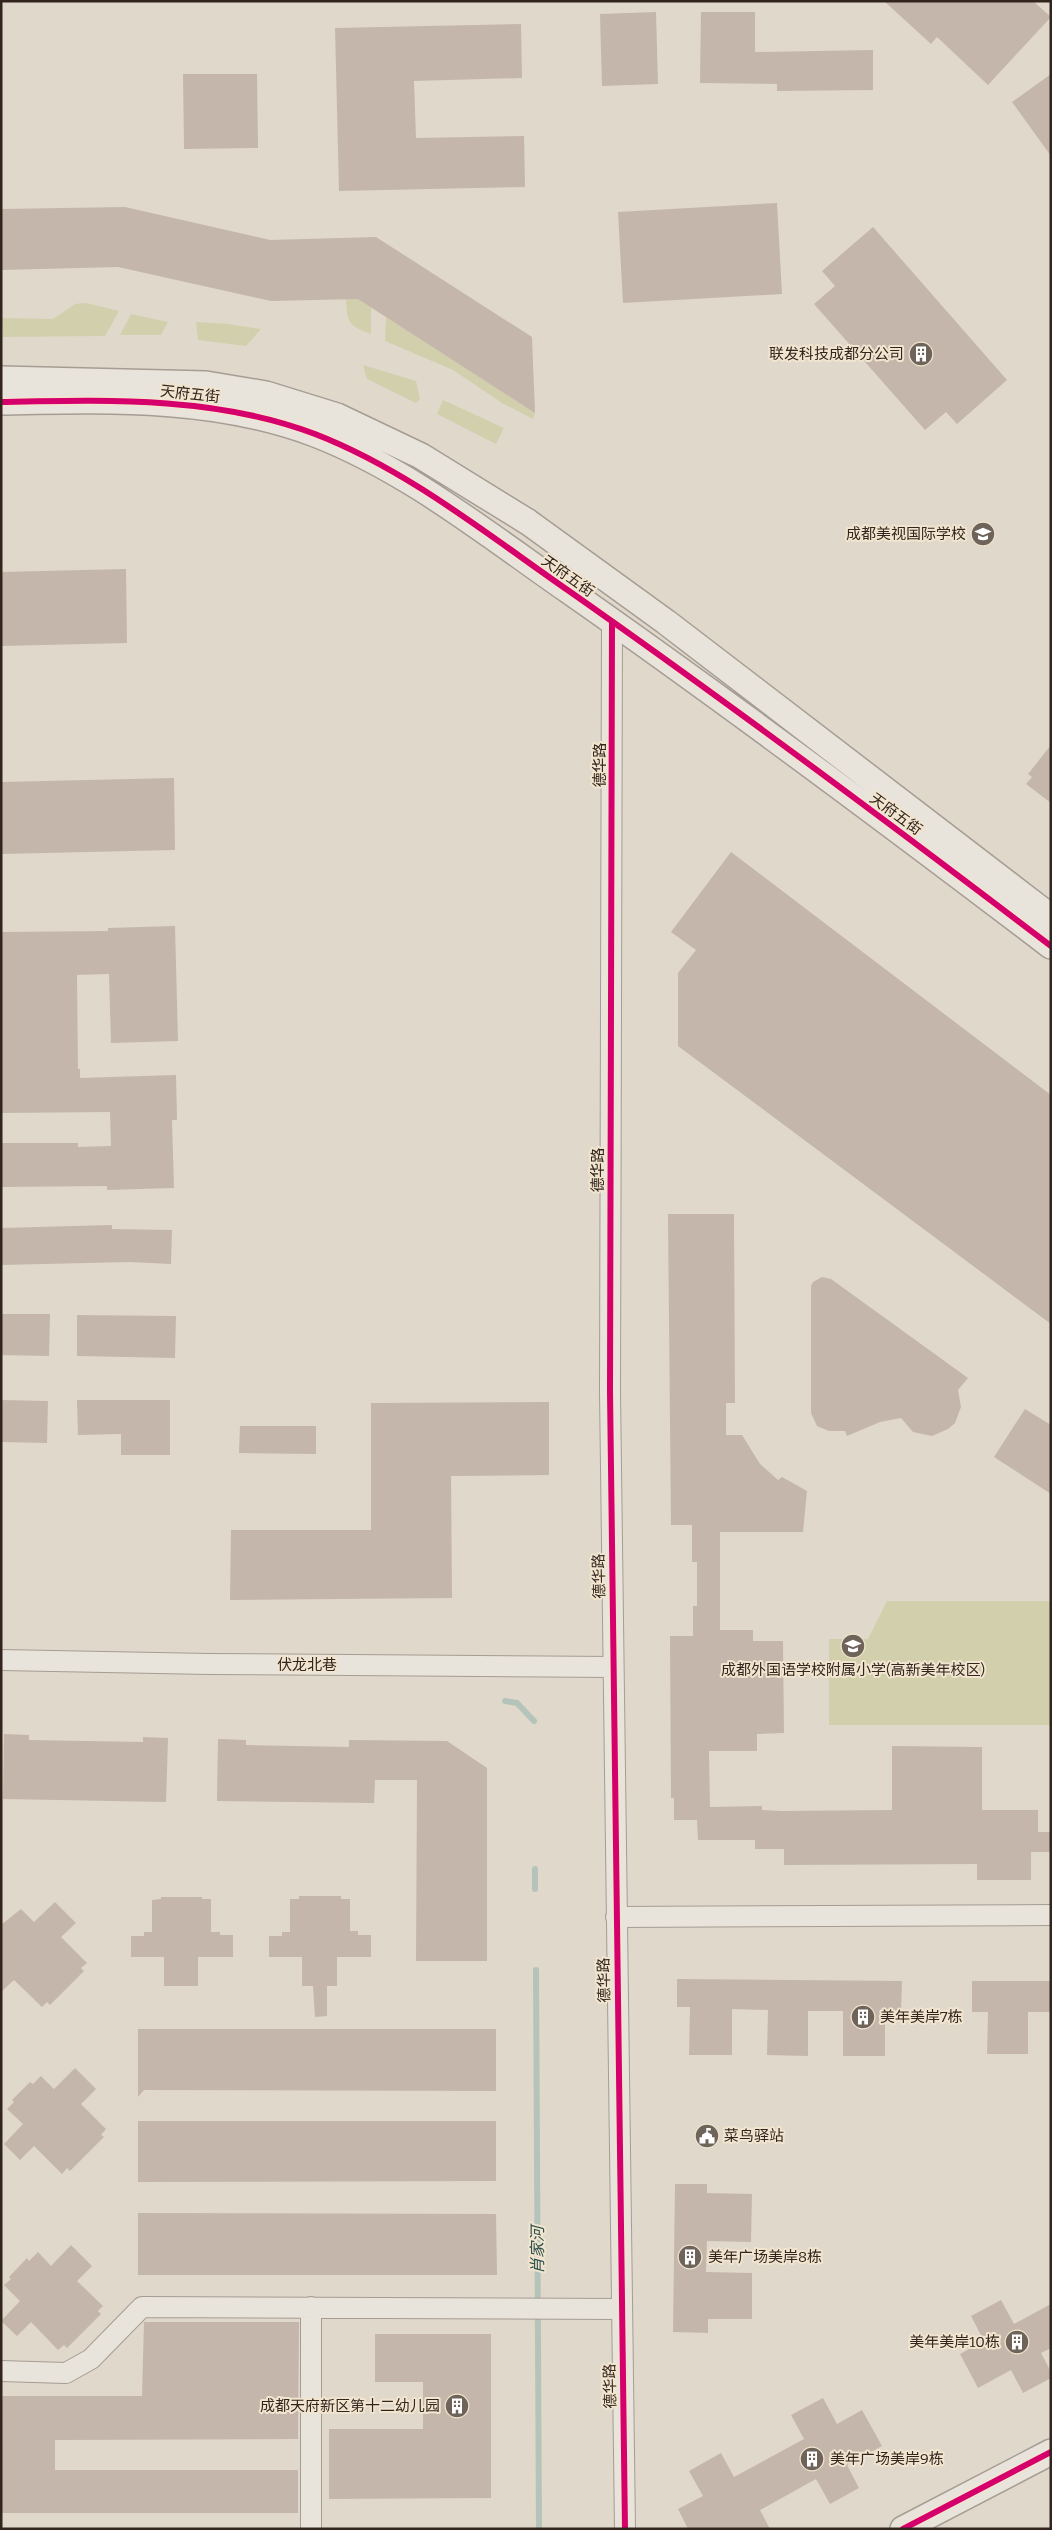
<svg xmlns="http://www.w3.org/2000/svg" width="1052" height="2530" viewBox="0 0 1052 2530" font-family="Bitter,'Noto Sans SC',serif">
<rect width="100%" height="100%" fill="#e0d8ca"/>
<!-- green -->
<path fill="#d2cfad" d="M 346,299 L 358,299 L 371,307 L 371,334 C 349,326 347,323 346,299 Z
M 86,303 L 119,311 L 105,336 L 3,337 L 1,318 L 53,319 L 75,304 Z
M 131,314 L 168,322 L 161,335 L 120,335 Z
M 386,317 L 535,413 L 533,419 L 502,403 L 453,370 L 385,341 Z
M 196,322 L 228,324 L 261,329 L 246,346 L 198,340 Z
M 363,365 L 416,381 L 420,399 L 416,403 L 367,379 Z
M 443,400 L 504,428 L 496,444 L 437,414 Z
M 887,1601 L 1050,1601 L 1050,1725 L 829,1725 L 829,1639 L 868,1639 Z"/>
<g fill="none" stroke-linecap="round" stroke-linejoin="round">
<!-- stream -->
<path stroke="#b5c4ba" stroke-width="6" d="M 505,1701 L 517,1703 L 534,1721
M 535,1869 L 535,1889
M 536,1970 L 539,2529"/>
</g>
<!-- building -->
<path fill="#c4b6ab" d="M 884,1 L 1033,1 L 1051,17 L 988,85 L 937,37 L 931,44 Z
M 656,12 L 658,84 L 602,86 L 600,14 Z
M 701,12 L 755,12 L 755,52 L 873,50 L 873,90 L 777,91 L 777,84 L 700,83 Z
M 521,24 L 522,78 L 414,81 L 416,138 L 524,136 L 525,187 L 339,191 L 335,28 Z
M 183,74 L 257,74 L 258,148 L 184,149 Z
M 1051,74 L 1051,156 L 1012,102 Z
M 777,203 L 782,294 L 623,303 L 618,212 Z
M 125,207 L 270,240 L 376,237 L 532,337 L 535,413 L 358,299 L 271,301 L 118,267 L 1,270 L 1,209 Z
M 873,227 L 1007,380 L 957,424 L 946,412 L 925,430 L 814,304 L 835,286 L 822,271 Z
M 126,569 L 127,643 L 1,646 L 1,572 Z
M 1051,745 L 1051,803 L 1026,784 L 1032,777 L 1028,774 Z
M 174,778 L 175,850 L 1,854 L 1,782 Z
M 731,852 L 1051,1095 L 1051,1324 L 678,1046 L 678,973 L 696,950 L 671,932 Z
M 175,926 L 178,1041 L 111,1043 L 109,974 L 77,975 L 78,1069 L 80,1069 L 80,1078 L 176,1075 L 177,1120 L 172,1120 L 174,1188 L 107,1190 L 107,1186 L 1,1187 L 1,1143 L 78,1143 L 78,1147 L 111,1146 L 110,1112 L 1,1113 L 1,932 L 108,931 L 108,928 Z
M 668,1214 L 734,1214 L 735,1403 L 726,1403 L 726,1435 L 742,1435 L 760,1464 L 778,1480 L 782,1477 L 807,1491 L 803,1532 L 720,1532 L 720,1630 L 753,1630 L 753,1641 L 783,1641 L 784,1733 L 757,1734 L 757,1751 L 709,1751 L 710,1807 L 762,1806 L 762,1810 L 781,1811 L 892,1810 L 892,1746 L 982,1747 L 982,1810 L 1038,1810 L 1038,1832 L 1051,1832 L 1051,1852 L 1031,1852 L 1031,1880 L 977,1880 L 977,1864 L 784,1865 L 784,1849 L 755,1849 L 755,1840 L 698,1840 L 697,1820 L 674,1820 L 674,1798 L 671,1798 L 670,1636 L 693,1636 L 693,1606 L 697,1606 L 697,1562 L 692,1562 L 692,1525 L 671,1525 Z
M 112,1225 L 112,1229 L 172,1230 L 171,1264 L 130,1262 L 1,1265 L 1,1228 Z
M 822,1277 L 831,1279 L 968,1378 L 958,1390 L 961,1407 L 955,1423 L 948,1429 L 932,1436 L 913,1432 L 901,1418 L 880,1422 L 847,1436 L 845,1431 L 829,1431 L 817,1426 L 811,1413 L 811,1286 L 813,1282 Z
M 1,1314 L 50,1314 L 49,1356 L 1,1355 Z
M 77,1315 L 176,1316 L 175,1358 L 77,1356 Z
M 1,1400 L 48,1401 L 47,1443 L 1,1442 Z
M 77,1400 L 170,1400 L 170,1455 L 121,1455 L 121,1434 L 78,1435 Z
M 549,1402 L 549,1475 L 451,1476 L 452,1598 L 230,1600 L 231,1530 L 371,1530 L 371,1403 Z
M 1025,1409 L 1051,1425 L 1051,1494 L 994,1457 Z
M 240,1426 L 316,1426 L 316,1454 L 239,1453 Z
M 4,1734 L 29,1735 L 29,1740 L 143,1742 L 143,1737 L 168,1738 L 166,1802 L 3,1799 Z
M 218,1739 L 246,1740 L 246,1745 L 349,1747 L 349,1740 L 447,1741 L 487,1768 L 487,1961 L 416,1961 L 417,1780 L 375,1780 L 374,1803 L 217,1801 Z
M 299,1896 L 341,1896 L 341,1899 L 350,1899 L 350,1931 L 358,1931 L 358,1935 L 371,1935 L 371,1957 L 337,1957 L 337,1986 L 327,1986 L 327,2016 L 315,2017 L 313,1986 L 302,1986 L 302,1957 L 269,1957 L 269,1936 L 282,1936 L 282,1932 L 290,1932 L 290,1899 L 299,1899 Z
M 161,1897 L 202,1897 L 202,1899 L 211,1899 L 211,1932 L 220,1932 L 220,1935 L 233,1935 L 233,1957 L 198,1957 L 198,1986 L 164,1986 L 164,1957 L 131,1957 L 131,1936 L 144,1936 L 144,1932 L 152,1932 L 152,1900 L 161,1899 Z
M 55,1902 L 76,1923 L 61,1937 L 87,1963 L 81,1968 L 84,1971 L 50,2005 L 47,2002 L 42,2007 L 14,1980 L 1,1992 L 1,1925 L 21,1909 L 34,1922 Z
M 677,1979 L 902,1981 L 901,2011 L 885,2011 L 885,2056 L 843,2056 L 843,2011 L 808,2011 L 808,2056 L 767,2055 L 768,2010 L 732,2009 L 732,2055 L 689,2055 L 690,2007 L 677,2007 Z
M 972,1981 L 1051,1981 L 1051,2012 L 1028,2012 L 1028,2054 L 987,2054 L 988,2012 L 972,2012 Z
M 138,2029 L 496,2029 L 496,2091 L 144,2090 L 138,2097 Z
M 75,2068 L 96,2089 L 81,2104 L 106,2129 L 101,2135 L 104,2137 L 70,2171 L 67,2168 L 62,2174 L 34,2146 L 20,2160 L 4,2144 L 23,2124 L 7,2109 L 14,2102 L 12,2100 L 30,2082 L 33,2084 L 41,2076 L 54,2089 Z
M 138,2121 L 496,2121 L 496,2181 L 138,2182 Z
M 675,2184 L 707,2184 L 707,2193 L 752,2194 L 751,2242 L 707,2241 L 706,2272 L 752,2273 L 752,2319 L 708,2319 L 708,2333 L 673,2332 Z
M 138,2213 L 496,2214 L 497,2275 L 138,2275 Z
M 71,2245 L 92,2266 L 77,2281 L 103,2306 L 98,2311 L 101,2314 L 67,2348 L 64,2345 L 58,2350 L 31,2322 L 17,2336 L 1,2321 L 20,2301 L 4,2285 L 11,2279 L 9,2277 L 27,2258 L 29,2261 L 38,2252 L 51,2266 Z
M 1001,2300 L 1014,2324 L 1051,2304 L 1051,2348 L 1041,2353 L 1051,2372 L 1051,2378 L 1023,2393 L 1011,2370 L 978,2388 L 960,2354 L 984,2341 L 971,2316 Z
M 144,2322 L 299,2322 L 298,2439 L 55,2440 L 55,2470 L 298,2470 L 298,2513 L 1,2513 L 1,2396 L 142,2396 Z
M 375,2334 L 491,2334 L 491,2498 L 329,2499 L 329,2429 L 423,2429 L 423,2382 L 375,2382 Z
M 823,2398 L 837,2424 L 862,2410 L 882,2446 L 847,2465 L 859,2488 L 830,2504 L 816,2479 L 760,2510 L 770,2529 L 688,2529 L 678,2509 L 703,2496 L 689,2471 L 721,2453 L 734,2477 L 804,2439 L 791,2415 Z"/>
<g fill="none" stroke-linecap="round" stroke-linejoin="round">
<!-- minor casing -->
<g stroke="#a59d93" stroke-width="22">
<path id="minor" d="M 612,622 L 610,1392 L 625,2529
M 1,1660 L 209,1664 L 613,1667
M 616,1917 L 1051,1915
M 311,2307 L 311,2529
M 1,2371 L 66,2373 L 91,2359 L 142,2307 L 621,2309"/>
</g>
<!-- tertiary casing -->
<g stroke="#a59d93" stroke-width="28">
<path id="tertiary" d="M 1,379 L 206,384 L 266,394 L 337,416 L 421,456 L 528,522 L 666,622 L 1051,917
M 1,402 C 106,400 215,396 315,434 C 408,470 488,535 569,591 C 732,705 892,825 1051,946
M 903,2529 L 1051,2452"/>
</g>
<!-- minor -->
<use href="#minor" stroke="#e8e3db" stroke-width="20"/>
<!-- tertiary -->
<use href="#tertiary" stroke="#e8e3db" stroke-width="25"/>
<!-- cycleway casing -->
<g stroke="#f2e5cf" stroke-width="9">
<path id="cycleway" d="M 1,402 C 106,400 215,396 315,434 C 408,470 488,535 569,591 C 732,705 892,825 1051,946
M 612,622 L 610,1392 L 625,2529
M 903,2529 L 1051,2452"/>
</g>
<!-- cycleway -->
<use href="#cycleway" stroke="#d6006c" stroke-width="6"/>
</g>
<!-- icons -->
<defs>
<g id="building-disc" transform="scale(1.25)"><circle r="9.5" fill="#6f645a" stroke="#f2e5cf"/><path d="M-4-6H4V6H1V3H-1V6H-4ZM-2.5-4.3h1.7v1.8h-1.7ZM.8-4.3h1.7v1.8H.8ZM-2.5-1h1.7V.8h-1.7ZM.8-1h1.7V.8H.8Z" fill="#fff"/></g>
<g id="school-disc" transform="scale(1.25)"><circle r="9.5" fill="#6f645a" stroke="#f2e5cf"/><path d="M0-5L7-2L0 1L-7-2ZM-4 1L0 2.5L4 1V4Q0 6-4 4Z" fill="#fff"/></g>
<g id="civic-disc" transform="scale(1.25)"><circle r="9.5" fill="#6f645a" stroke="#f2e5cf"/><path d="M-.6-6.5H3V-4.5H.6V-3L4-1V1h2V6H-6V1h2V-1L-.6-3ZM-1.2 2.5V6h2.4V2.5Z" fill="#fff"/></g>
</defs>
<g fill-rule="evenodd">
<use href="#building-disc" x="921" y="354"/>
<use href="#school-disc" x="983" y="534"/>
<use href="#school-disc" x="853" y="1646"/>
<use href="#building-disc" x="863" y="2017"/>
<use href="#civic-disc" x="707" y="2136"/>
<use href="#building-disc" x="690" y="2257"/>
<use href="#building-disc" x="1017" y="2342"/>
<use href="#building-disc" x="457" y="2406"/>
<use href="#building-disc" x="812" y="2459"/>
</g>
<g text-anchor="middle" stroke-width="4" stroke-linejoin="round" paint-order="stroke">
<!-- poi labels -->
<g font-size="15" fill="#32251d" stroke="#f2e5cf" text-anchor="end">
<text x="904" y="359">联发科技成都分公司</text>
<text x="966" y="539">成都美视国际学校</text>
<text x="853" y="1675" text-anchor="middle">成都外国语学校附属小学(高新美年校区)</text>
<text x="880" y="2022" text-anchor="start">美年美岸7栋</text>
<text x="724" y="2141" text-anchor="start">菜鸟驿站</text>
<text x="708" y="2262" text-anchor="start">美年广场美岸8栋</text>
<text x="1000" y="2347">美年美岸10栋</text>
<text x="440" y="2411">成都天府新区第十二幼儿园</text>
<text x="830" y="2464" text-anchor="start">美年广场美岸9栋</text>
</g>
<!-- street labels -->
<g font-size="15" fill="#32251d" stroke="#f2e5cf">
<text transform="translate(190 394) rotate(6)" y="5">天府五街</text>
<text transform="translate(568 576) rotate(35)" y="5">天府五街</text>
<text transform="translate(600 765) rotate(-90)" y="5">德华路</text>
<text transform="translate(896 814) rotate(36)" y="5">天府五街</text>
<text transform="translate(598 1170) rotate(-90)" y="5">德华路</text>
<text transform="translate(599 1576) rotate(-91)" y="5">德华路</text>
<text x="307" y="1670">伏龙北巷</text>
<text transform="translate(604 1980) rotate(-91)" y="5">德华路</text>
<text transform="translate(610 2386) rotate(-91)" y="5">德华路</text>
</g>
<!-- water labels -->
<g font-size="16" font-style="italic" fill="#2d514c" stroke="#f2e5cf">
<text transform="translate(537 2250) rotate(-90)" y="6">肖家河</text>
</g>
</g>
<!-- border -->
<rect width="1052" height="2530" fill="none" stroke="#32251d" stroke-width="5"/>
</svg>
